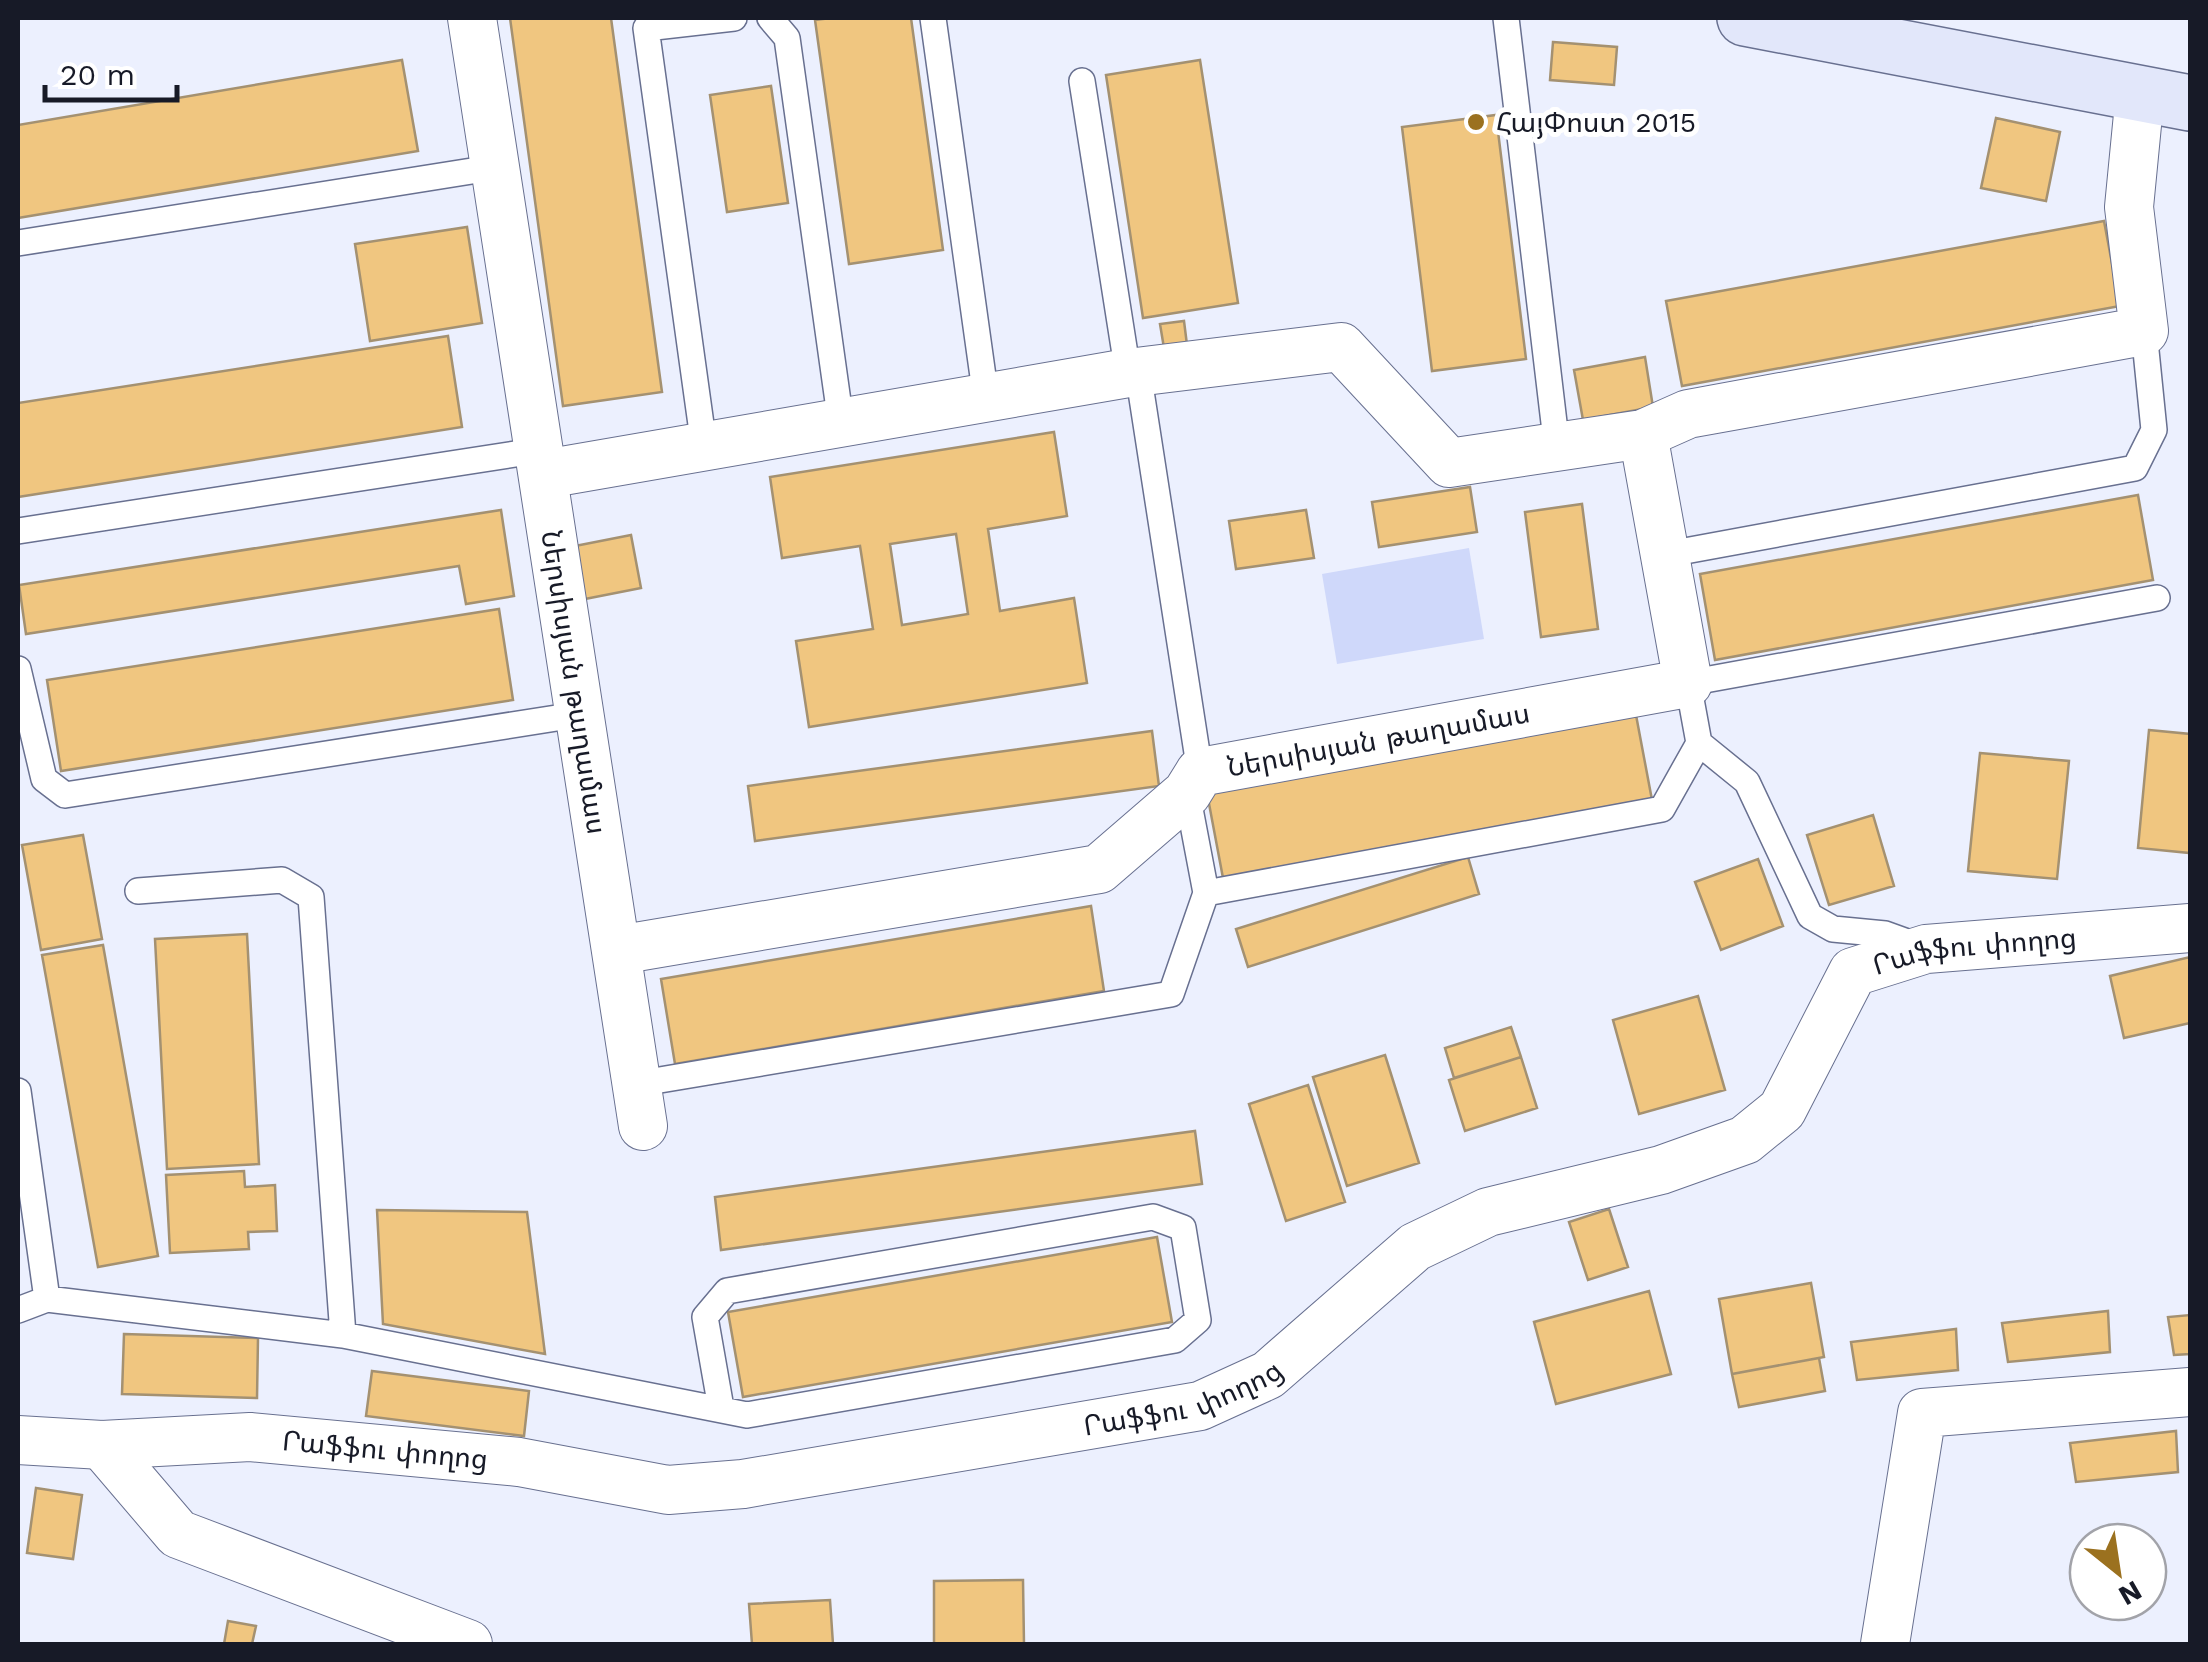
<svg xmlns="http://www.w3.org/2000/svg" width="2208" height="1662" viewBox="0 0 2208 1662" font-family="'Work Sans','Noto Sans Armenian',sans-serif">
<rect width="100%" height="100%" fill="#ecf0fe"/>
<!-- green -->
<path fill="#cfd8fa" d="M 1469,548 L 1484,639 L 1337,664 L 1322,574 Z"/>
<!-- building -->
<path fill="#f0c680" stroke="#a49171" stroke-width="2.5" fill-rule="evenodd" d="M 510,18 L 611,18 L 662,392 L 563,406 Z
M 831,18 L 911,18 L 943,250 L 849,264 L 815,20 Z
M 1553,42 L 1617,47 L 1614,85 L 1550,80 Z
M 402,60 L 418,151 L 18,218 L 18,125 Z
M 1200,60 L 1238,303 L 1143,318 L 1106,75 Z
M 771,86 L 788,203 L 727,212 L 710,95 Z
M 1496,115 L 1526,359 L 1432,371 L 1402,127 Z
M 1996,118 L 2060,132 L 2046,201 L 1981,188 Z
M 2104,221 L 2120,306 L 1682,386 L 1666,301 Z
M 467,227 L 482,323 L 370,341 L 355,244 Z
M 1184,321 L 1187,345 L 1164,348 L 1160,324 Z
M 448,336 L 462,427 L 18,497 L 18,403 Z
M 1645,357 L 1653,407 L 1583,420 L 1574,370 Z
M 1054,432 L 1067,516 L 988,529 L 1000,611 L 1074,598 L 1087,683 L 809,727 L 796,641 L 873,629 L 860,546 L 782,558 L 770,477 ZM 956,534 L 968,614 L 902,625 L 890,544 Z
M 1470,487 L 1477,532 L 1379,547 L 1372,502 Z
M 2138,495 L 2153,580 L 1715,660 L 1700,574 Z
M 1582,504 L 1598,629 L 1541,637 L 1525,512 Z
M 501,510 L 514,596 L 466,604 L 459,566 L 26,634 L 19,585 Z
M 1306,510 L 1314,558 L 1236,569 L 1229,521 Z
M 631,535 L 641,588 L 585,599 L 575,546 Z
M 499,609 L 513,700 L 61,771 L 47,680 Z
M 1636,715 L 1652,800 L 1223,878 L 1207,793 Z
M 2149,730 L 2190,734 L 2190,853 L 2138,848 Z
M 1152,731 L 1159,786 L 755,841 L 748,786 Z
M 1980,753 L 2069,761 L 2057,879 L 1968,871 Z
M 1873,815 L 1894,886 L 1829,905 L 1807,835 Z
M 83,835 L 102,939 L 41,950 L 22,845 Z
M 1468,857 L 1479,894 L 1248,967 L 1236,929 Z
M 1758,859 L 1783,926 L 1721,950 L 1695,882 Z
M 1091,906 L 1104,991 L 675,1064 L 661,979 Z
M 247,934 L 259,1164 L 167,1169 L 155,939 Z
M 103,945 L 158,1256 L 98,1267 L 42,955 Z
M 2190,957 L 2190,1023 L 2124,1038 L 2110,976 Z
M 1698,996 L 1725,1090 L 1639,1114 L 1613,1020 Z
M 1511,1027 L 1521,1057 L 1454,1078 L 1445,1048 Z
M 1385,1055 L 1419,1163 L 1347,1186 L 1313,1077 Z
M 1521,1057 L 1537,1108 L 1465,1131 L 1449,1080 Z
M 1308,1085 L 1345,1202 L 1286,1221 L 1249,1104 Z
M 1195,1131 L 1202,1184 L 721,1250 L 715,1197 Z
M 244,1171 L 245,1187 L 275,1185 L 277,1231 L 248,1232 L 249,1249 L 170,1253 L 166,1175 Z
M 1609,1209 L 1628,1267 L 1588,1280 L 1569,1222 Z
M 377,1210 L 527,1212 L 545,1354 L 383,1324 Z
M 1157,1237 L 1172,1322 L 743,1397 L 728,1312 Z
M 1811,1283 L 1824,1357 L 1732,1374 L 1719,1299 Z
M 1649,1291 L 1671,1374 L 1556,1404 L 1534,1322 Z
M 2108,1311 L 2110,1352 L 2008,1362 L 2002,1323 Z
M 2190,1315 L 2190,1354 L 2174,1355 L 2168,1317 Z
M 1956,1329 L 1958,1370 L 1857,1380 L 1851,1342 Z
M 124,1334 L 258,1338 L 257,1398 L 122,1394 Z
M 1819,1358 L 1825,1391 L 1739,1407 L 1732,1374 Z
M 372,1371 L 529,1391 L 524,1436 L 366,1416 Z
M 2176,1431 L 2178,1472 L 2076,1482 L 2070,1443 Z
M 36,1488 L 82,1495 L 73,1559 L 27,1553 Z
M 1023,1580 L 1024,1644 L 934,1644 L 934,1581 Z
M 830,1600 L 833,1644 L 752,1644 L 749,1604 Z
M 228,1621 L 256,1626 L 252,1644 L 224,1644 Z"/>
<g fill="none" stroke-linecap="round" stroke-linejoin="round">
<!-- lane casing -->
<g stroke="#687090" stroke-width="28">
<path id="lane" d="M 770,18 L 787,38 L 841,423
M 933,18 L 986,398
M 1506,18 L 1557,448
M 1082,81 L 1128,373
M 18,243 L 497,167
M 1138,372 L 1200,772
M 704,446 L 646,28 L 734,18
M 18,531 L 541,450
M 1663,555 L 2135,468 L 2154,430 L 2144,331
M 18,669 L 44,779 L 65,795 L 582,714
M 1187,793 L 1206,893
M 138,891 L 282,880 L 311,897 L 343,1335
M 1921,947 L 1885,934 L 1833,929 L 1810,916 L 1747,782 L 1699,743 L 1688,683 L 2157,598
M 636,1084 L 1171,994 L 1206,893 L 1662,809 L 1699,743
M 18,1091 L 47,1299
M 18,1310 L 47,1299 L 343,1335 L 747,1415 L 1175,1340 L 1198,1320 L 1183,1228 L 1153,1217 L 727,1291 L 705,1317 L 721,1408"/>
</g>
<!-- street casing -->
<g stroke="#687090" stroke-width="50">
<g id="street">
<path id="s1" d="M 472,18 L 643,1126"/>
<path d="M 545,474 L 1128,373 L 1341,347 L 1449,463 L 1643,434 L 1688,414 L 2144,331 L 2129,207 L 2140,94"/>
<path id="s2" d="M 618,950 L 1099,869 L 1187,793 L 1200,772 L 1688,683 L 1643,434"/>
<path id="s3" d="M 18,1440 L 102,1445 L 250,1437 L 519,1462 L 668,1490 L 743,1484 L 1200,1406 L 1268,1375 L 1415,1247 L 1488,1212 L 1661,1170 L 1745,1140 L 1782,1110 L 1853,972 L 1926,949 L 2190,928"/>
<path d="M 102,1445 L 178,1534 L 468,1644"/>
<path d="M 1885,1644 L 1922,1413 L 2190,1392"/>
</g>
</g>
<!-- secondary casing -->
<g stroke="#687090" stroke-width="58">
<path id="secondary" d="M 1745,18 L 2190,103"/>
</g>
<!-- lane -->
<use href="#lane" stroke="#fff" stroke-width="25"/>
<!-- street -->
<use href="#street" stroke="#fff" stroke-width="48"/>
<!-- secondary -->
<use href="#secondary" stroke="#e2e7fa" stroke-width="55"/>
</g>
<!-- markers -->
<circle fill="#9b711f" stroke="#fff" stroke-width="4" cx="1476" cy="122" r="10"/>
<g text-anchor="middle" stroke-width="10" stroke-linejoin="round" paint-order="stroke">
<!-- poi labels -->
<g font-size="28" fill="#171a27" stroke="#fff" text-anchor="start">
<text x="1496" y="132">ՀայՓոստ 2015</text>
</g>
<!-- street labels -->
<g font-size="28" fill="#171a27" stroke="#fff">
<text dy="10" stroke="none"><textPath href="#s1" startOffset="672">Ներսիսյան թաղամաս</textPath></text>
<text dy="10" stroke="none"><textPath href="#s2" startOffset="810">Ներսիսյան թաղամաս</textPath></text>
<text dy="10" stroke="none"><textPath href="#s3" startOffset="2138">Րաֆֆու փողոց</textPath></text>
<text dy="10" stroke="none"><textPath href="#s3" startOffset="1178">Րաֆֆու փողոց</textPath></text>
<text dy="10" stroke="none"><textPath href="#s3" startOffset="368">Րաֆֆու փողոց</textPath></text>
</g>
</g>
<!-- border -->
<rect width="2208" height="1662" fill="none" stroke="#171a27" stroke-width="40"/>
<!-- north arrow -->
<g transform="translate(2118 1572) rotate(150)"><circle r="48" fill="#ffffff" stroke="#a2a3a9" stroke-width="2.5"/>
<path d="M0-8L18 38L0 25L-18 38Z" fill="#9b711f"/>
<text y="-15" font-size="28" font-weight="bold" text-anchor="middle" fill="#171a27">N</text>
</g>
<!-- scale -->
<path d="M45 85v15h132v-15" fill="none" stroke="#171a27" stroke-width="5"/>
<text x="60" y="85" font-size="30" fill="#171a27" stroke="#ffffff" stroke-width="8" paint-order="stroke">20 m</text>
</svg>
